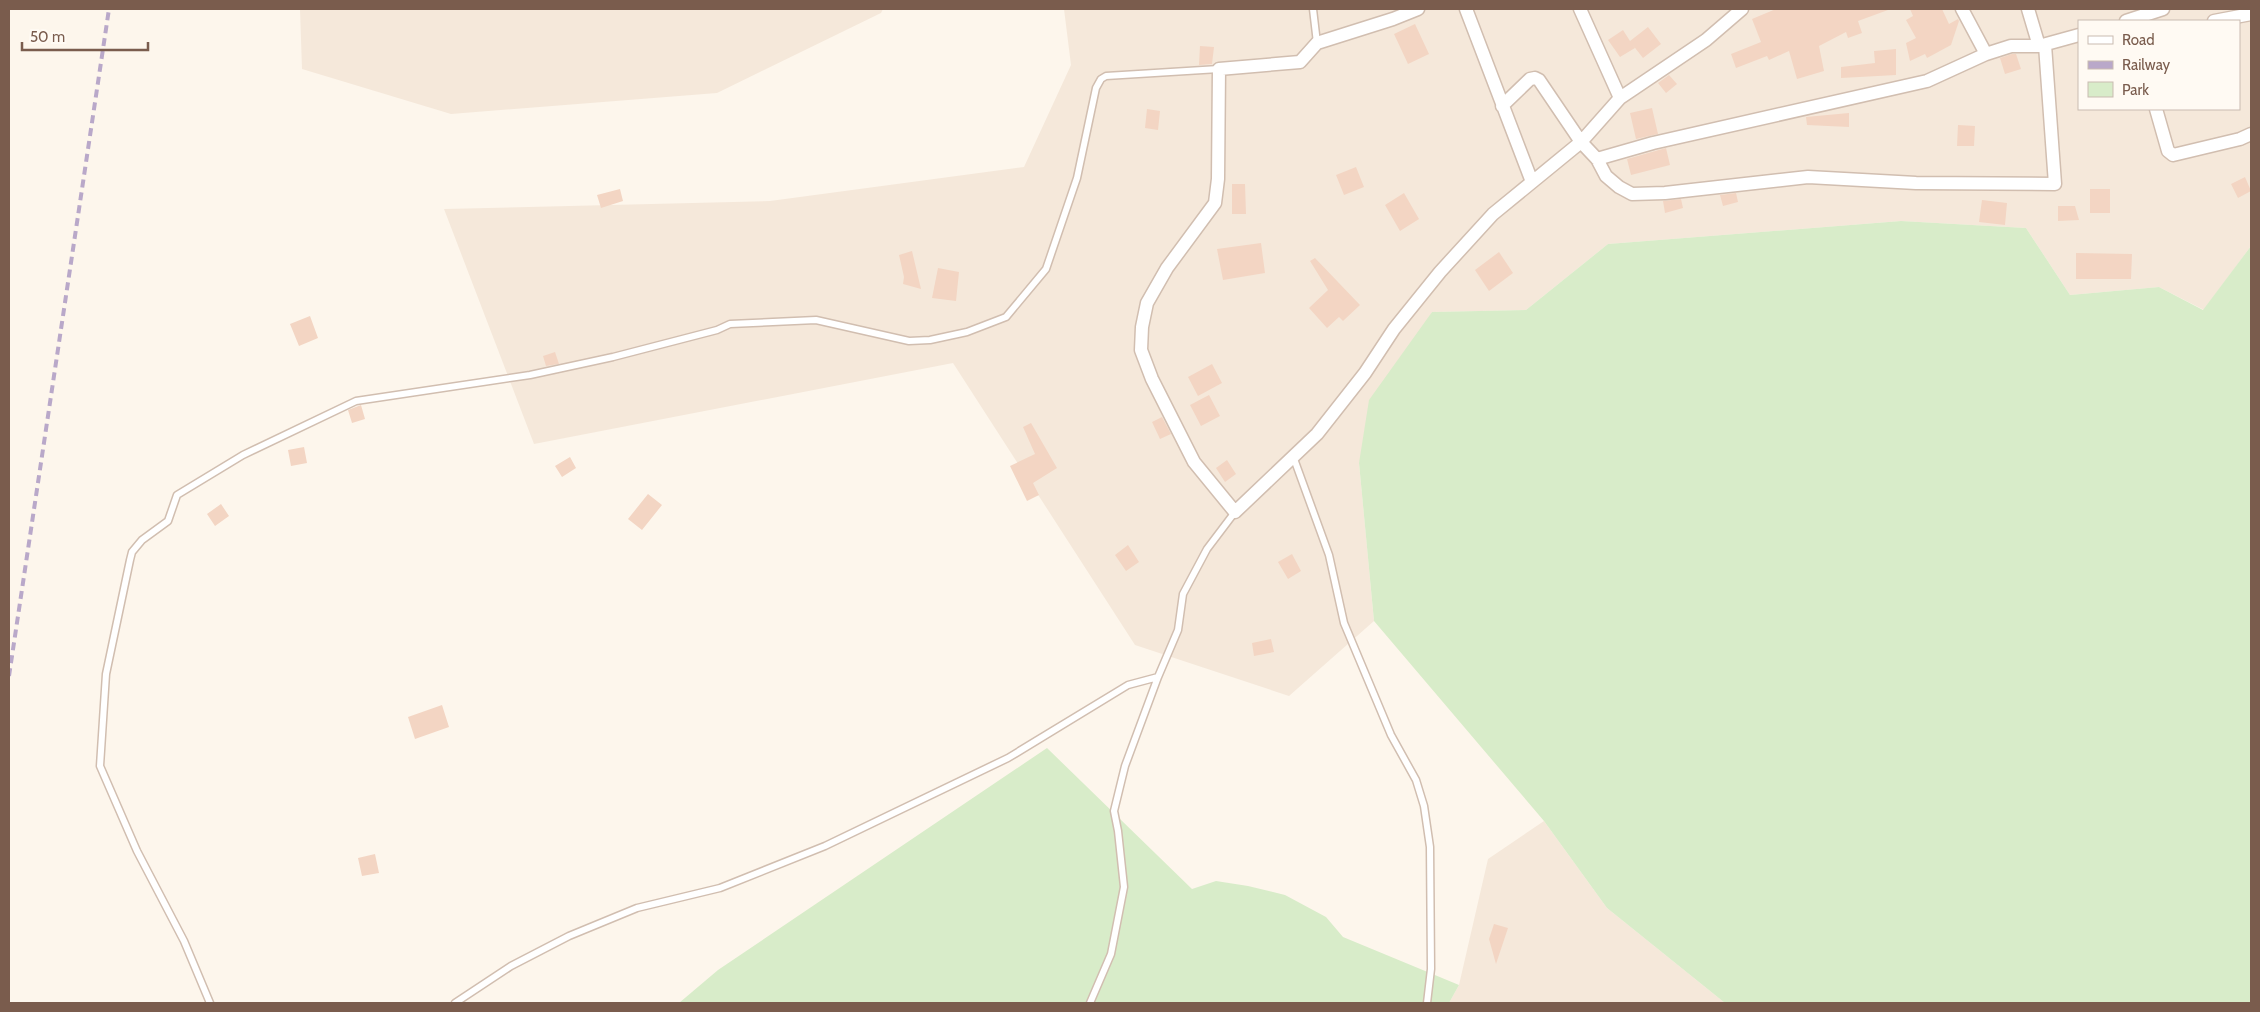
<svg xmlns="http://www.w3.org/2000/svg" width="2260" height="1012" viewBox="0 0 2260 1012" font-family="Cabin,sans-serif">
<rect width="100%" height="100%" fill="#fdf6ec"/>
<!-- residential -->
<path fill="#f5e8da" fill-rule="evenodd" d="M 300,9 L 883,9 L 881,13 L 717,93 L 451,114 L 302,69 Z
M 1064,9 L 2251,9 L 2251,246 L 2204,310 L 2159,287 L 2070,295 L 2026,228 L 1901,221 L 1608,244 L 1526,310 L 1432,312 L 1359,463 L 1374,621 L 1289,696 L 1135,645 L 953,363 L 534,444 L 444,209 L 770,201 L 1024,167 L 1071,65 ZM 2079,21 L 2239,21 L 2239,109 L 2079,109 Z
M 1544,821 L 1607,908 L 1725,1003 L 1449,1003 L 1459,985 L 1488,859 Z"/>
<!-- green -->
<path fill="#d8ecc9" d="M 1901,221 L 2026,228 L 2070,295 L 2159,287 L 2203,310 L 2251,246 L 2251,1003 L 1725,1003 L 1607,908 L 1544,821 L 1374,621 L 1359,463 L 1369,400 L 1432,312 L 1526,310 L 1608,244 Z
M 1047,748 L 1192,889 L 1216,881 L 1248,886 L 1285,895 L 1326,917 L 1343,937 L 1459,985 L 1449,1003 L 679,1003 L 718,970 Z"/>
<!-- building -->
<path fill="#f3d5c3" d="M 1776,9 L 1887,9 L 1888,10 L 1858,21 L 1862,33 L 1848,38 L 1846,32 L 1819,46 L 1824,71 L 1797,79 L 1789,51 L 1769,60 L 1767,56 L 1736,68 L 1731,54 L 1761,42 L 1752,19 Z
M 1910,9 L 1942,9 L 1949,24 L 1958,19 L 1959,21 L 1951,45 L 1927,58 L 1925,54 L 1910,61 L 1906,43 L 1916,38 L 1906,20 L 1913,16 Z
M 1415,24 L 1429,54 L 1408,64 L 1394,34 Z
M 1648,27 L 1661,44 L 1643,58 L 1632,44 L 1635,48 L 1620,57 L 1608,40 L 1623,30 L 1630,41 Z
M 1200,46 L 1214,47 L 1212,64 L 1199,65 Z
M 1896,49 L 1896,75 L 1841,78 L 1841,67 L 1875,63 L 1874,51 Z
M 2012,54 L 2016,54 L 2021,69 L 2005,74 L 2000,58 Z
M 1669,75 L 1677,84 L 1666,93 L 1658,83 Z
M 1652,108 L 1658,134 L 1636,139 L 1630,113 Z
M 1147,109 L 1160,111 L 1158,130 L 1145,128 Z
M 1849,113 L 1849,127 L 1807,125 L 1806,117 Z
M 1958,125 L 1975,126 L 1974,146 L 1957,146 Z
M 1666,148 L 1670,165 L 1631,175 L 1627,159 Z
M 1356,167 L 1364,187 L 1344,195 L 1336,175 Z
M 2245,177 L 2251,191 L 2238,198 L 2231,184 Z
M 1232,184 L 1245,184 L 1246,214 L 1232,214 Z
M 620,189 L 623,201 L 601,208 L 597,195 Z
M 2090,189 L 2110,189 L 2110,213 L 2090,213 Z
M 1404,193 L 1419,219 L 1400,231 L 1385,205 Z
M 1736,193 L 1738,202 L 1723,206 L 1720,195 Z
M 1681,199 L 1683,208 L 1665,213 L 1663,201 Z
M 1982,200 L 2007,203 L 2005,225 L 1979,222 Z
M 2058,206 L 2075,206 L 2079,220 L 2058,221 Z
M 1261,243 L 1265,273 L 1223,280 L 1217,249 Z
M 912,251 L 921,289 L 903,284 L 904,277 L 899,255 Z
M 1499,252 L 1513,273 L 1489,291 L 1475,270 Z
M 2076,253 L 2132,254 L 2131,279 L 2076,279 Z
M 1315,258 L 1360,305 L 1343,321 L 1339,317 L 1327,328 L 1309,308 L 1328,290 L 1310,261 Z
M 938,268 L 959,272 L 956,301 L 932,298 Z
M 310,316 L 318,338 L 299,346 L 290,324 Z
M 555,352 L 559,364 L 546,366 L 543,356 Z
M 1212,364 L 1222,383 L 1198,396 L 1188,377 Z
M 1209,395 L 1220,416 L 1201,426 L 1190,405 Z
M 361,405 L 365,419 L 352,423 L 348,410 Z
M 1162,417 L 1171,434 L 1160,439 L 1152,422 Z
M 1031,423 L 1057,468 L 1033,483 L 1039,495 L 1027,501 L 1010,466 L 1035,454 L 1023,427 Z
M 304,447 L 307,463 L 291,466 L 288,450 Z
M 570,457 L 576,468 L 562,477 L 555,466 Z
M 1227,460 L 1236,474 L 1225,482 L 1216,468 Z
M 648,494 L 662,505 L 642,530 L 628,519 Z
M 221,504 L 229,516 L 215,526 L 207,514 Z
M 1128,545 L 1139,562 L 1126,571 L 1115,555 Z
M 1292,554 L 1301,571 L 1288,579 L 1278,562 Z
M 1271,639 L 1274,652 L 1254,656 L 1252,643 Z
M 442,705 L 449,727 L 415,739 L 408,717 Z
M 375,854 L 379,873 L 362,876 L 358,858 Z
M 1494,924 L 1508,928 L 1496,964 L 1489,939 Z"/>
<g fill="none" stroke-linecap="round" stroke-linejoin="round">
<!-- service casing -->
<g stroke="#d1beb0" stroke-width="9">
<path id="service" d="M 1313,9 L 1317,43
M 1293,456 L 1329,555 L 1344,623 L 1391,735 L 1416,780 L 1424,806 L 1430,847 L 1431,969 L 1427,1003
M 210,1003 L 184,941 L 137,851 L 100,766 L 106,674 L 130,560 L 132,552 L 142,540 L 168,521 L 177,495 L 243,455 L 356,401 L 530,375 L 613,357 L 717,330 L 730,324 L 816,320 L 909,341 L 930,340 L 967,332 L 1006,317 L 1046,269 L 1077,178 L 1096,88 L 1101,79 L 1106,76 L 1219,69
M 455,1003 L 511,966 L 569,936 L 637,908 L 720,888 L 825,846 L 1008,758 L 1128,685 L 1158,677
M 1090,1003 L 1111,954 L 1124,887 L 1118,831 L 1114,811 L 1125,766 L 1158,677 L 1178,630 L 1183,594 L 1207,549 L 1235,512"/>
</g>
<!-- minor casing -->
<g stroke="#d1beb0" stroke-width="15">
<path id="minor" d="M 1418,9 L 1393,19 L 1317,43 L 1300,62 L 1219,69 L 1218,179 L 1215,203 L 1167,268 L 1147,303 L 1142,327 L 1141,350 L 1152,379 L 1194,462 L 1235,512 L 1317,434 L 1365,373 L 1394,329 L 1440,272 L 1493,214 L 1581,142 L 1620,98 L 1706,40 L 1742,9
M 1466,9 L 1532,182
M 1580,9 L 1620,98
M 1962,9 L 1986,54
M 2028,9 L 2039,46
M 2126,21 L 2163,9
M 2214,21 L 2251,14
M 1502,106 L 1530,79 L 1535,78 L 1539,80 L 1581,142 L 1597,159 L 1606,176 L 1619,187 L 1632,194 L 1665,193 L 1808,177 L 1916,183 L 2055,184 L 2045,45
M 2156,109 L 2168,151 L 2173,155 L 2240,139 L 2251,134
M 1597,159 L 1653,143 L 1927,81 L 1986,54 L 2011,46 L 2039,46 L 2079,35"/>
</g>
<!-- service -->
<use href="#service" stroke="#fff" stroke-width="6"/>
<!-- minor -->
<use href="#minor" stroke="#fff" stroke-width="12"/>
<!-- rail -->
<path stroke="#b9a8c9" stroke-width="4" stroke-dasharray="8 5" stroke-linecap="butt" d="M 9,676 L 109,9"/>
</g>
<!-- border -->
<rect width="2260" height="1012" fill="none" stroke="#7a5c4d" stroke-width="20"/>
<!-- legend -->
<rect x="2078" y="20" width="162" height="90" fill="#fffaf3" stroke="#cabbb1"/>
<rect x="2088" y="36" width="25" height="8" fill="#ffffff" stroke="#cabbb1"/>
<text x="2122" y="45" font-size="15" fill="#7a5c4d">Road</text>
<rect x="2088" y="61" width="25" height="8" fill="#b9a8c9" stroke="#cabbb1"/>
<text x="2122" y="70" font-size="15" fill="#7a5c4d">Railway</text>
<rect x="2088" y="82" width="25" height="15" fill="#d8ecc9" stroke="#cabbb1"/>
<text x="2122" y="95" font-size="15" fill="#7a5c4d">Park</text>
<!-- scale -->
<path d="M22 42v8h126v-8" fill="none" stroke="#7a5c4d" stroke-width="2.5"/>
<text x="30" y="42" font-size="15" fill="#7a5c4d" stroke="#fffaf3" stroke-width="4" paint-order="stroke">50 m</text>
</svg>
